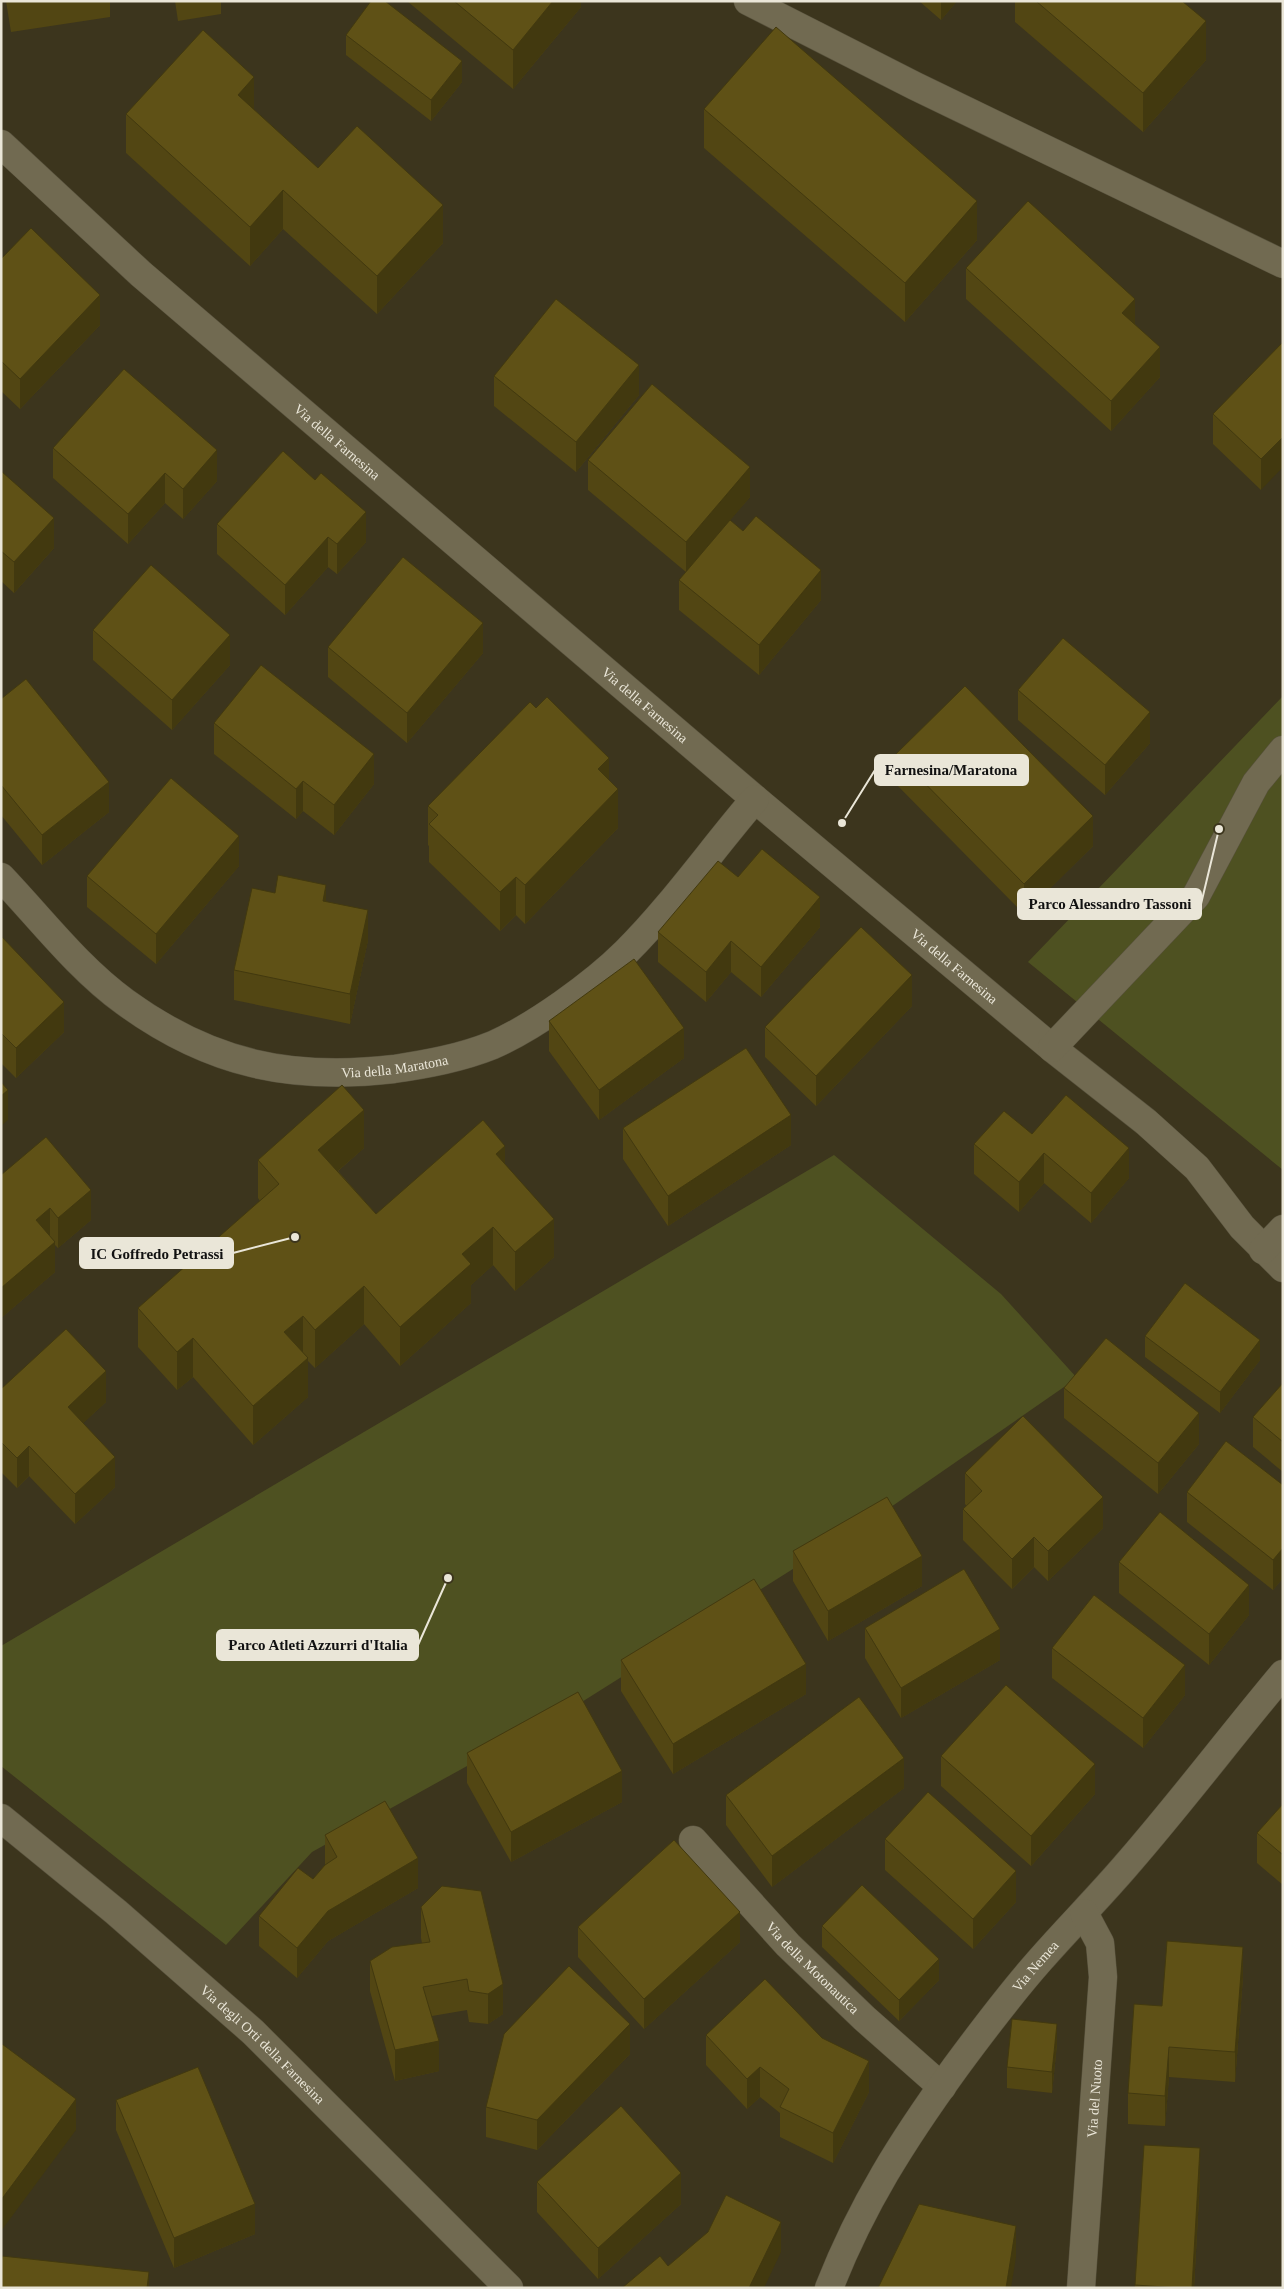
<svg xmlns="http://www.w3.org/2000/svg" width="1284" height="2289" viewBox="0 0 1284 2289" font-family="Georgia,serif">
<rect width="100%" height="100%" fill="#3c351d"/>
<!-- green -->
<path fill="#4e5121" d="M 1283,696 L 1283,1170 L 1028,962 Z
M 834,1155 L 1001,1294 L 1077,1378 L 888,1509 L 577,1705 L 312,1852 L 226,1945 L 1,1766 L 1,1646 Z"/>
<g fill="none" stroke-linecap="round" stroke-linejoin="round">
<!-- minor casing -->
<g stroke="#57513c" stroke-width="29">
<g id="minor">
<path d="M 748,1 L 915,86 L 1283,264"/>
<path id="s1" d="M 1,144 L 141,274 L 755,799 L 1052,1048 L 1146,1122 L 1197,1168 L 1242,1227 L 1283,1268"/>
<path id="s2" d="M 1,877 C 41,919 78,968 125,1002 C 210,1064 291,1081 394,1069 C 427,1064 461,1058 493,1045 C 534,1027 594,984 626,952 C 673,905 712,849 755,799"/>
<path d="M 1052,1048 L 1196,896 L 1256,783 L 1283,750"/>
<path d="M 1263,1250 L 1283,1229"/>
<path id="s3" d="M 1,1818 L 116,1912 L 253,2032 L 509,2288"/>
<path id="s4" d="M 693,1840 L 788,1945 L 864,2018 L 942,2087"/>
<path id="s5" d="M 829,2288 C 862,2204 903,2140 955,2068 C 983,2030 1010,1994 1041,1959 C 1070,1926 1101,1895 1129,1862 C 1182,1801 1231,1736 1283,1674"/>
<path id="s6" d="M 1081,2288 L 1103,1977 L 1100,1943 L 1084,1913"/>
</g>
</g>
<!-- minor -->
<use href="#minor" stroke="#716a51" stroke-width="28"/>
</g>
<!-- wall -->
<path fill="#524613" d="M 6,1 L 110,1 L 110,17 L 11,32 Z
M 175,1 L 221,1 L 221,14 L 178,21 Z
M 407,1 L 581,1 L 581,7 L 513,89 Z
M 919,1 L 957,1 L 941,20 Z
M 1015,1 L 1182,1 L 1206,60 L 1143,132 L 1015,22 Z
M 346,35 L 462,82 L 431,121 L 346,55 Z
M 704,109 L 977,240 L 905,322 L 704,148 Z
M 126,114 L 318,168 L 443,243 L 377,314 L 283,229 L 250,266 L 126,153 Z
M 1,259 L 100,325 L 20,409 L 1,391 Z
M 966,268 L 1135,324 L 1160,377 L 1111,431 L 966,299 Z
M 1283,345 L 1261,490 L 1213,444 L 1213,414 Z
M 494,376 L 639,395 L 576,472 L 494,406 Z
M 53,448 L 217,481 L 183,519 L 165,503 L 128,544 L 53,478 Z
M 283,451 L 366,542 L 337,574 L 328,567 L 285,615 L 217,554 L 217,524 Z
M 588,460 L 750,497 L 730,520 L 821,600 L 759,675 L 679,610 L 679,580 L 686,572 L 588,490 Z
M 1,471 L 54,548 L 14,593 L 1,581 Z
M 93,630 L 230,665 L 172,730 L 93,660 Z
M 328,647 L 483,653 L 407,743 L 328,677 Z
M 1018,690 L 1150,743 L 1105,795 L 1018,720 Z
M 1,699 L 109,812 L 42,865 L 1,815 Z
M 214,723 L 374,784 L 334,835 L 303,811 L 296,819 L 214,754 Z
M 896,754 L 1093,846 L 1024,914 L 896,784 Z
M 609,780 L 618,828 L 525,924 L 516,915 L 500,931 L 429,862 L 429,846 L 428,845 L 428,806 Z
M 239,866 L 156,964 L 87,907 L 87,876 Z
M 738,877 L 820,927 L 761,997 L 731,972 L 706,1002 L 658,962 L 658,932 Z
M 275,893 L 326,902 L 368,940 L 350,1024 L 234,1000 L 234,970 Z
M 1,936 L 64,1032 L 16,1078 L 1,1063 Z
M 912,1006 L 816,1106 L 765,1057 L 765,1027 Z
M 549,1021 L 684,1058 L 599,1120 L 549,1051 Z
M 623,1128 L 791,1145 L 668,1226 L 623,1159 Z
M 1032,1134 L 1129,1178 L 1091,1223 L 1044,1183 L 1019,1212 L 974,1174 L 974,1144 Z
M 364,1148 L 338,1171 L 376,1214 L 505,1164 L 554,1257 L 515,1291 L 493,1265 L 471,1285 L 471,1303 L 400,1366 L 364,1324 L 315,1368 L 308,1361 L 308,1397 L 253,1445 L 193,1377 L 177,1390 L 138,1347 L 138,1308 L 260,1201 L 258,1198 L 258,1160 Z
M 1,1175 L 91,1220 L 58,1248 L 55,1245 L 55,1272 L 1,1318 Z
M 1145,1336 L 1260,1360 L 1220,1413 L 1145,1357 Z
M 1283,1383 L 1283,1472 L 1253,1447 L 1253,1417 Z
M 1064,1388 L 1199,1444 L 1158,1494 L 1064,1418 Z
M 1,1389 L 106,1402 L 83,1423 L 115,1487 L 75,1524 L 29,1476 L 17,1488 L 1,1472 Z
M 965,1473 L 1103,1528 L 1048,1581 L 1034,1567 L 1012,1589 L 963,1540 L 963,1509 L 967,1506 L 965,1504 Z
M 1283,1485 L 1283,1578 L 1273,1590 L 1187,1522 L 1187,1492 Z
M 793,1551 L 922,1586 L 828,1641 L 793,1581 Z
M 1119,1562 L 1249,1615 L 1209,1665 L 1119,1593 Z
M 865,1628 L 1000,1660 L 901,1718 L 865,1658 Z
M 1052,1648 L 1185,1695 L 1143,1748 L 1052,1678 Z
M 621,1660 L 806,1694 L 673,1774 L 621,1691 Z
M 467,1753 L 622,1802 L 511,1862 L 467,1783 Z
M 941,1756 L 1095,1794 L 1031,1866 L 941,1786 Z
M 904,1788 L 772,1887 L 726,1825 L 726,1795 Z
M 1283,1804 L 1283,1885 L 1257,1863 L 1257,1833 Z
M 325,1835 L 418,1888 L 328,1941 L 297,1978 L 259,1946 L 259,1916 L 313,1879 L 325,1865 Z
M 885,1839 L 1016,1902 L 973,1949 L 885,1870 Z
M 442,1886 L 503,2014 L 488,2024 L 469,2022 L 467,2010 L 432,2016 L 439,2071 L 395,2081 L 370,1991 L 370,1961 L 422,1943 L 421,1938 L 421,1907 Z
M 822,1926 L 939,1980 L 899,2021 L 822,1947 Z
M 578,1927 L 740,1942 L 644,2029 L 578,1957 Z
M 1243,1977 L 1235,2082 L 1169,2077 L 1165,2126 L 1128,2124 L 1128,2093 L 1162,2006 Z
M 706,2035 L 869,2092 L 833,2163 L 780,2137 L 780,2113 L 760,2097 L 747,2109 L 706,2065 Z
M 1057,2044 L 1052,2093 L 1007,2088 L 1007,2067 Z
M 630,2054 L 537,2150 L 486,2137 L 486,2107 Z
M 116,2100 L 255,2234 L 174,2268 L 116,2130 Z
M 1200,2179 L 1194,2288 L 1135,2288 L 1135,2285 Z
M 537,2182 L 681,2204 L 598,2279 L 537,2212 Z"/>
<!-- shaded-wall -->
<path fill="#42390f" d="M 553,1 L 581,1 L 581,7 L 513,89 L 513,50 Z
M 941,1 L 957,1 L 941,20 Z
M 1206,21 L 1206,60 L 1143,132 L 1143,93 Z
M 462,61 L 462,82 L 431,121 L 431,100 Z
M 254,77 L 254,116 L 238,95 Z
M 283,190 L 283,229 L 250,266 L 250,227 Z
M 977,201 L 977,240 L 905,322 L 905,283 Z
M 443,205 L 443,243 L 377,314 L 377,276 Z
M 100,295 L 100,325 L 20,409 L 20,379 Z
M 1135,299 L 1135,329 L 1122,313 Z
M 1160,347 L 1160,377 L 1111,431 L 1111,401 Z
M 639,365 L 639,395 L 576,472 L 576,442 Z
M 1283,437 L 1283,467 L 1261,490 L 1261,459 Z
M 217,450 L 217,481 L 183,519 L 183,489 Z
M 750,467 L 750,497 L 686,572 L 686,542 Z
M 165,473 L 165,503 L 128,544 L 128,514 Z
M 366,512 L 366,542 L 337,574 L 337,544 Z
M 54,518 L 54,548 L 14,593 L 14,562 Z
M 328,537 L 328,567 L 285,615 L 285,585 Z
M 821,570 L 821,600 L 759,675 L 759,645 Z
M 483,623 L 483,653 L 407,743 L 407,713 Z
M 230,635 L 230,665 L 172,730 L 172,700 Z
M 1150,712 L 1150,743 L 1105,795 L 1105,765 Z
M 374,754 L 374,784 L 334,835 L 334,805 Z
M 609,758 L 609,796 L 598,769 Z
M 303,781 L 303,811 L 296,819 L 296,789 Z
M 109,782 L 109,812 L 42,865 L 42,835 Z
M 618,789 L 618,828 L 525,924 L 525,885 Z
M 1093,816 L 1093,846 L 1024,914 L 1024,884 Z
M 239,836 L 239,866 L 156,964 L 156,934 Z
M 516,877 L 516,915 L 500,931 L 500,892 Z
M 326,885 L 326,915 L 323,901 Z
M 820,897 L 820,927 L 761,997 L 761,967 Z
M 368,910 L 368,940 L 350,1024 L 350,994 Z
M 731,941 L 731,972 L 706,1002 L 706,972 Z
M 912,975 L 912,1006 L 816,1106 L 816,1076 Z
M 64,1002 L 64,1032 L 16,1078 L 16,1048 Z
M 684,1028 L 684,1058 L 599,1120 L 599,1090 Z
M 8,1090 L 8,1120 L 1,1126 L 1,1096 Z
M 364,1110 L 364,1148 L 318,1188 L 318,1150 Z
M 791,1115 L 791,1145 L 668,1226 L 668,1196 Z
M 505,1146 L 505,1185 L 496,1154 Z
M 1129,1148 L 1129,1178 L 1091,1223 L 1091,1193 Z
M 1044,1153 L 1044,1183 L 1019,1212 L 1019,1182 Z
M 91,1190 L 91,1220 L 58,1248 L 58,1218 Z
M 50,1208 L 50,1238 L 36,1220 Z
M 554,1219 L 554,1257 L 515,1291 L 515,1252 Z
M 493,1227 L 493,1265 L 471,1285 L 471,1303 L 400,1366 L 400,1327 L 462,1254 Z
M 55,1242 L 55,1272 L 1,1318 L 1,1288 Z
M 364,1286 L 364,1324 L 315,1368 L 315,1330 Z
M 303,1316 L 303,1355 L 284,1332 Z
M 193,1338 L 193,1377 L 177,1390 L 177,1352 Z
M 1260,1340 L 1260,1360 L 1220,1413 L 1220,1392 Z
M 308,1358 L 308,1397 L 253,1445 L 253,1406 Z
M 106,1371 L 106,1402 L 68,1437 L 68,1407 Z
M 1199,1413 L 1199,1444 L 1158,1494 L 1158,1463 Z
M 29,1446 L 29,1476 L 17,1488 L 17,1458 Z
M 115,1457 L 115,1487 L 75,1524 L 75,1494 Z
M 1103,1497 L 1103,1528 L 1048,1581 L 1048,1551 Z
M 1034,1537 L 1034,1567 L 1012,1589 L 1012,1559 Z
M 1283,1548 L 1283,1578 L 1273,1590 L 1273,1560 Z
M 922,1556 L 922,1586 L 828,1641 L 828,1611 Z
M 1249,1585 L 1249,1615 L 1209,1665 L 1209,1634 Z
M 1000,1629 L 1000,1660 L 901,1718 L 901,1688 Z
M 806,1664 L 806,1694 L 673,1774 L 673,1744 Z
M 1185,1665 L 1185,1695 L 1143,1748 L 1143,1718 Z
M 904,1758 L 904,1788 L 772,1887 L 772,1856 Z
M 1095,1764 L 1095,1794 L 1031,1866 L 1031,1836 Z
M 622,1771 L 622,1802 L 511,1862 L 511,1832 Z
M 418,1858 L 418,1888 L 328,1941 L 297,1978 L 297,1948 L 328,1911 Z
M 1016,1871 L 1016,1902 L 973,1949 L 973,1919 Z
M 740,1912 L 740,1942 L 644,2029 L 644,1999 Z
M 1243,1947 L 1243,1977 L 1235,2082 L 1235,2052 Z
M 939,1959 L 939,1980 L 899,2021 L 899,2000 Z
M 503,1984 L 503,2014 L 488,2024 L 488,1994 Z
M 630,2024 L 630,2054 L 537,2150 L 537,2120 Z
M 1057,2024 L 1057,2044 L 1052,2093 L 1052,2072 Z
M 439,2041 L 439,2071 L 395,2081 L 395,2050 Z
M 1169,2047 L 1169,2077 L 1165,2126 L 1165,2096 Z
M 869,2061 L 869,2092 L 833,2163 L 833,2133 Z
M 760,2067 L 760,2097 L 747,2109 L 747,2079 Z
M 76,2099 L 76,2130 L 1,2231 L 1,2200 Z
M 1200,2148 L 1200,2179 L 1194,2288 L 1192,2288 Z
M 681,2173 L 681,2204 L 598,2279 L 598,2248 Z
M 255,2204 L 255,2234 L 174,2268 L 174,2238 Z
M 781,2222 L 781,2252 L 764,2288 L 749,2288 Z
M 1016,2226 L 1016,2257 L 1011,2288 L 1006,2288 Z
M 149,2272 L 149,2288 L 147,2288 Z"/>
<!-- building -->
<path fill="#5f5116" stroke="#42390f" d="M 371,1 L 385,1 L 462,61 L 431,100 L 346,35 Z
M 454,1 L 553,1 L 513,50 Z
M 1036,1 L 1182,1 L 1206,21 L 1143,93 Z
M 776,27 L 977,201 L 905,283 L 704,109 Z
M 203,30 L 254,77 L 238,95 L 318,168 L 357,126 L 443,205 L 377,276 L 283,190 L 250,227 L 126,114 Z
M 1028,201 L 1135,299 L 1122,313 L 1160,347 L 1111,401 L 966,268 Z
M 31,228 L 100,295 L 20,379 L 1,361 L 1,259 Z
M 556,299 L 639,365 L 576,442 L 494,376 Z
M 1282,343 L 1283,345 L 1283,437 L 1261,459 L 1213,414 Z
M 124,369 L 217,450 L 183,489 L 165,473 L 128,514 L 53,448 Z
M 652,384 L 750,467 L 686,542 L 588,460 Z
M 283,451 L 315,480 L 321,473 L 366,512 L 337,544 L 328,537 L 285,585 L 217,524 Z
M 1,471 L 54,518 L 14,562 L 1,551 Z
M 756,516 L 821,570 L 759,645 L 679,580 L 730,520 L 743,531 Z
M 403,557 L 483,623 L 407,713 L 328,647 Z
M 151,565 L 230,635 L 172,700 L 93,630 Z
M 1063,638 L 1150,712 L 1105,765 L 1018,690 Z
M 261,665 L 374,754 L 334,805 L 303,781 L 296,789 L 214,723 Z
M 26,679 L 109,782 L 42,835 L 1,785 L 1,699 Z
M 965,686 L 1093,816 L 1024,884 L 896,754 Z
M 547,697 L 609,758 L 598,769 L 618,789 L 525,885 L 516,877 L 500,892 L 429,824 L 438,815 L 428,806 L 530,702 L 536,708 Z
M 171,778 L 239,836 L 156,934 L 87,876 Z
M 762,849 L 820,897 L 761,967 L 731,941 L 706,972 L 658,932 L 718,861 L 738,877 Z
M 278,875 L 326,885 L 323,901 L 368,910 L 350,994 L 234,970 L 252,888 L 275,893 Z
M 861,927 L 912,975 L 816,1076 L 765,1027 Z
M 1,936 L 64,1002 L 16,1048 L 1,1033 Z
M 634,959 L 684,1028 L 599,1090 L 549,1021 Z
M 746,1048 L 791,1115 L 668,1196 L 623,1128 Z
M 1,1082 L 8,1090 L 1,1096 Z
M 342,1085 L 364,1110 L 318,1150 L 376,1214 L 483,1120 L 505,1146 L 496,1154 L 554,1219 L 515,1252 L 493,1227 L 462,1254 L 471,1264 L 400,1327 L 364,1286 L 315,1330 L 303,1316 L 284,1332 L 308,1358 L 253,1406 L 193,1338 L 177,1352 L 138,1308 L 279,1184 L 258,1160 Z
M 1066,1095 L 1129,1148 L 1091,1193 L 1044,1153 L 1019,1182 L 974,1144 L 1004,1111 L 1032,1134 Z
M 46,1137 L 91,1190 L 58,1218 L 50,1208 L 36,1220 L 55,1242 L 1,1288 L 1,1175 Z
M 1185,1283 L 1260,1340 L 1220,1392 L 1145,1336 Z
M 66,1329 L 106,1371 L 68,1407 L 115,1457 L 75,1494 L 29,1446 L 17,1458 L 1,1442 L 1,1389 Z
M 1106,1338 L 1199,1413 L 1158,1463 L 1064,1388 Z
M 1283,1383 L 1283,1442 L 1253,1417 Z
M 1023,1416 L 1103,1497 L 1048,1551 L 1034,1537 L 1012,1559 L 963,1509 L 982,1491 L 965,1473 Z
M 1226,1441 L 1283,1485 L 1283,1548 L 1273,1560 L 1187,1492 Z
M 887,1497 L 922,1556 L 828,1611 L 793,1551 Z
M 1160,1512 L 1249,1585 L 1209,1634 L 1119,1562 Z
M 964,1569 L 1000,1629 L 901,1688 L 865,1628 Z
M 754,1579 L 806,1664 L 673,1744 L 621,1660 Z
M 1094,1595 L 1185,1665 L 1143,1718 L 1052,1648 Z
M 1006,1685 L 1095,1764 L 1031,1836 L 941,1756 Z
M 578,1692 L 622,1771 L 511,1832 L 467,1753 Z
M 859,1697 L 904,1758 L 772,1856 L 726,1795 Z
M 928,1792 L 1016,1871 L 973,1919 L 885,1839 Z
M 385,1801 L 418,1858 L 328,1911 L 297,1948 L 259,1916 L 298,1868 L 313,1879 L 325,1865 L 337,1857 L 325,1835 Z
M 1283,1804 L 1283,1855 L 1257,1833 Z
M 674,1840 L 740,1912 L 644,1999 L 578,1927 Z
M 862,1885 L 939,1959 L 899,2000 L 822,1926 Z
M 442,1886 L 481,1891 L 503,1984 L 488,1994 L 469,1991 L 467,1979 L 423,1987 L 439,2041 L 395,2050 L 370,1961 L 392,1947 L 430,1942 L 421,1907 Z
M 1167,1941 L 1243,1947 L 1235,2052 L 1169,2047 L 1165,2096 L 1128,2093 L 1134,2004 L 1162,2006 Z
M 569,1966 L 630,2024 L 537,2120 L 486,2107 L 504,2034 Z
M 765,1979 L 822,2038 L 869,2061 L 833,2133 L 780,2107 L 789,2089 L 760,2067 L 747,2079 L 706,2035 Z
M 1012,2019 L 1057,2024 L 1052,2072 L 1007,2067 Z
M 2,2044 L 76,2099 L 1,2200 L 1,2045 Z
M 198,2067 L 255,2204 L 174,2238 L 116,2100 Z
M 621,2106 L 681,2173 L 598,2248 L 537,2182 Z
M 1144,2145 L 1200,2148 L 1192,2288 L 1179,2288 L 1135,2285 Z
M 726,2195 L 781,2222 L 749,2288 L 622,2288 L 660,2256 L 668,2266 L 708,2232 Z
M 919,2204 L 1016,2226 L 1006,2288 L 878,2288 Z
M 2,2256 L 149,2272 L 147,2288 L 1,2288 L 1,2265 Z"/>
<g text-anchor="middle" stroke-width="4" stroke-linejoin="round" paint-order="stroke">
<!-- street labels -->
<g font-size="14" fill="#eae6d8" stroke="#3c351d">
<text dy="5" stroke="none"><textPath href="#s1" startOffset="449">Via della Farnesina</textPath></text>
<text dy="5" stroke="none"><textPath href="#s1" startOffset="854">Via della Farnesina</textPath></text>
<text dy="5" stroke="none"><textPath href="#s1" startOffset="1259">Via della Farnesina</textPath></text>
<text dy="5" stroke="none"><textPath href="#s2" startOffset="462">Via della Maratona</textPath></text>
<text dy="5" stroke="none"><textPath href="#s4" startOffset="175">Via della Motonautica</textPath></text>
<text dy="5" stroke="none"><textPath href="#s5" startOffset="384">Via Nemea</textPath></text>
<text dy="5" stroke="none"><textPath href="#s3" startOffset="346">Via degli Orti della Farnesina</textPath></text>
<text dy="5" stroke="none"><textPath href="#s6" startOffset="190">Via del Nuoto</textPath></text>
</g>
</g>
<!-- callouts -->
<path fill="none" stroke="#eae6d8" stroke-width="2" d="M842 823L875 770M1219 829L1201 904M295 1237L233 1253M448 1578L418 1645"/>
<g fill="#eae6d8" stroke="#3c351d" stroke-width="2">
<circle cx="842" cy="823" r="5"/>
<circle cx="1219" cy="829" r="5"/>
<circle cx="295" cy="1237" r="5"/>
<circle cx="448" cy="1578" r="5"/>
</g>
<g fill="#eae6d8" stroke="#eae6d8" stroke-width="2">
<rect x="875" y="755" width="153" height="30" rx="5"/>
<rect x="1018" y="889" width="183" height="30" rx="5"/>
<rect x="80" y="1238" width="153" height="30" rx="5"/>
<rect x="217" y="1630" width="201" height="30" rx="5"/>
</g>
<g font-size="15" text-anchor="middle" font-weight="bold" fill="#111">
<text x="951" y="775">Farnesina/Maratona</text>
<text x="1110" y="909">Parco Alessandro Tassoni</text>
<text x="157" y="1259">IC Goffredo Petrassi</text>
<text x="318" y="1650">Parco Atleti Azzurri d'Italia</text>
</g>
<!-- border -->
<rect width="1284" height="2289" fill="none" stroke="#eae6d8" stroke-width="5"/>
</svg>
